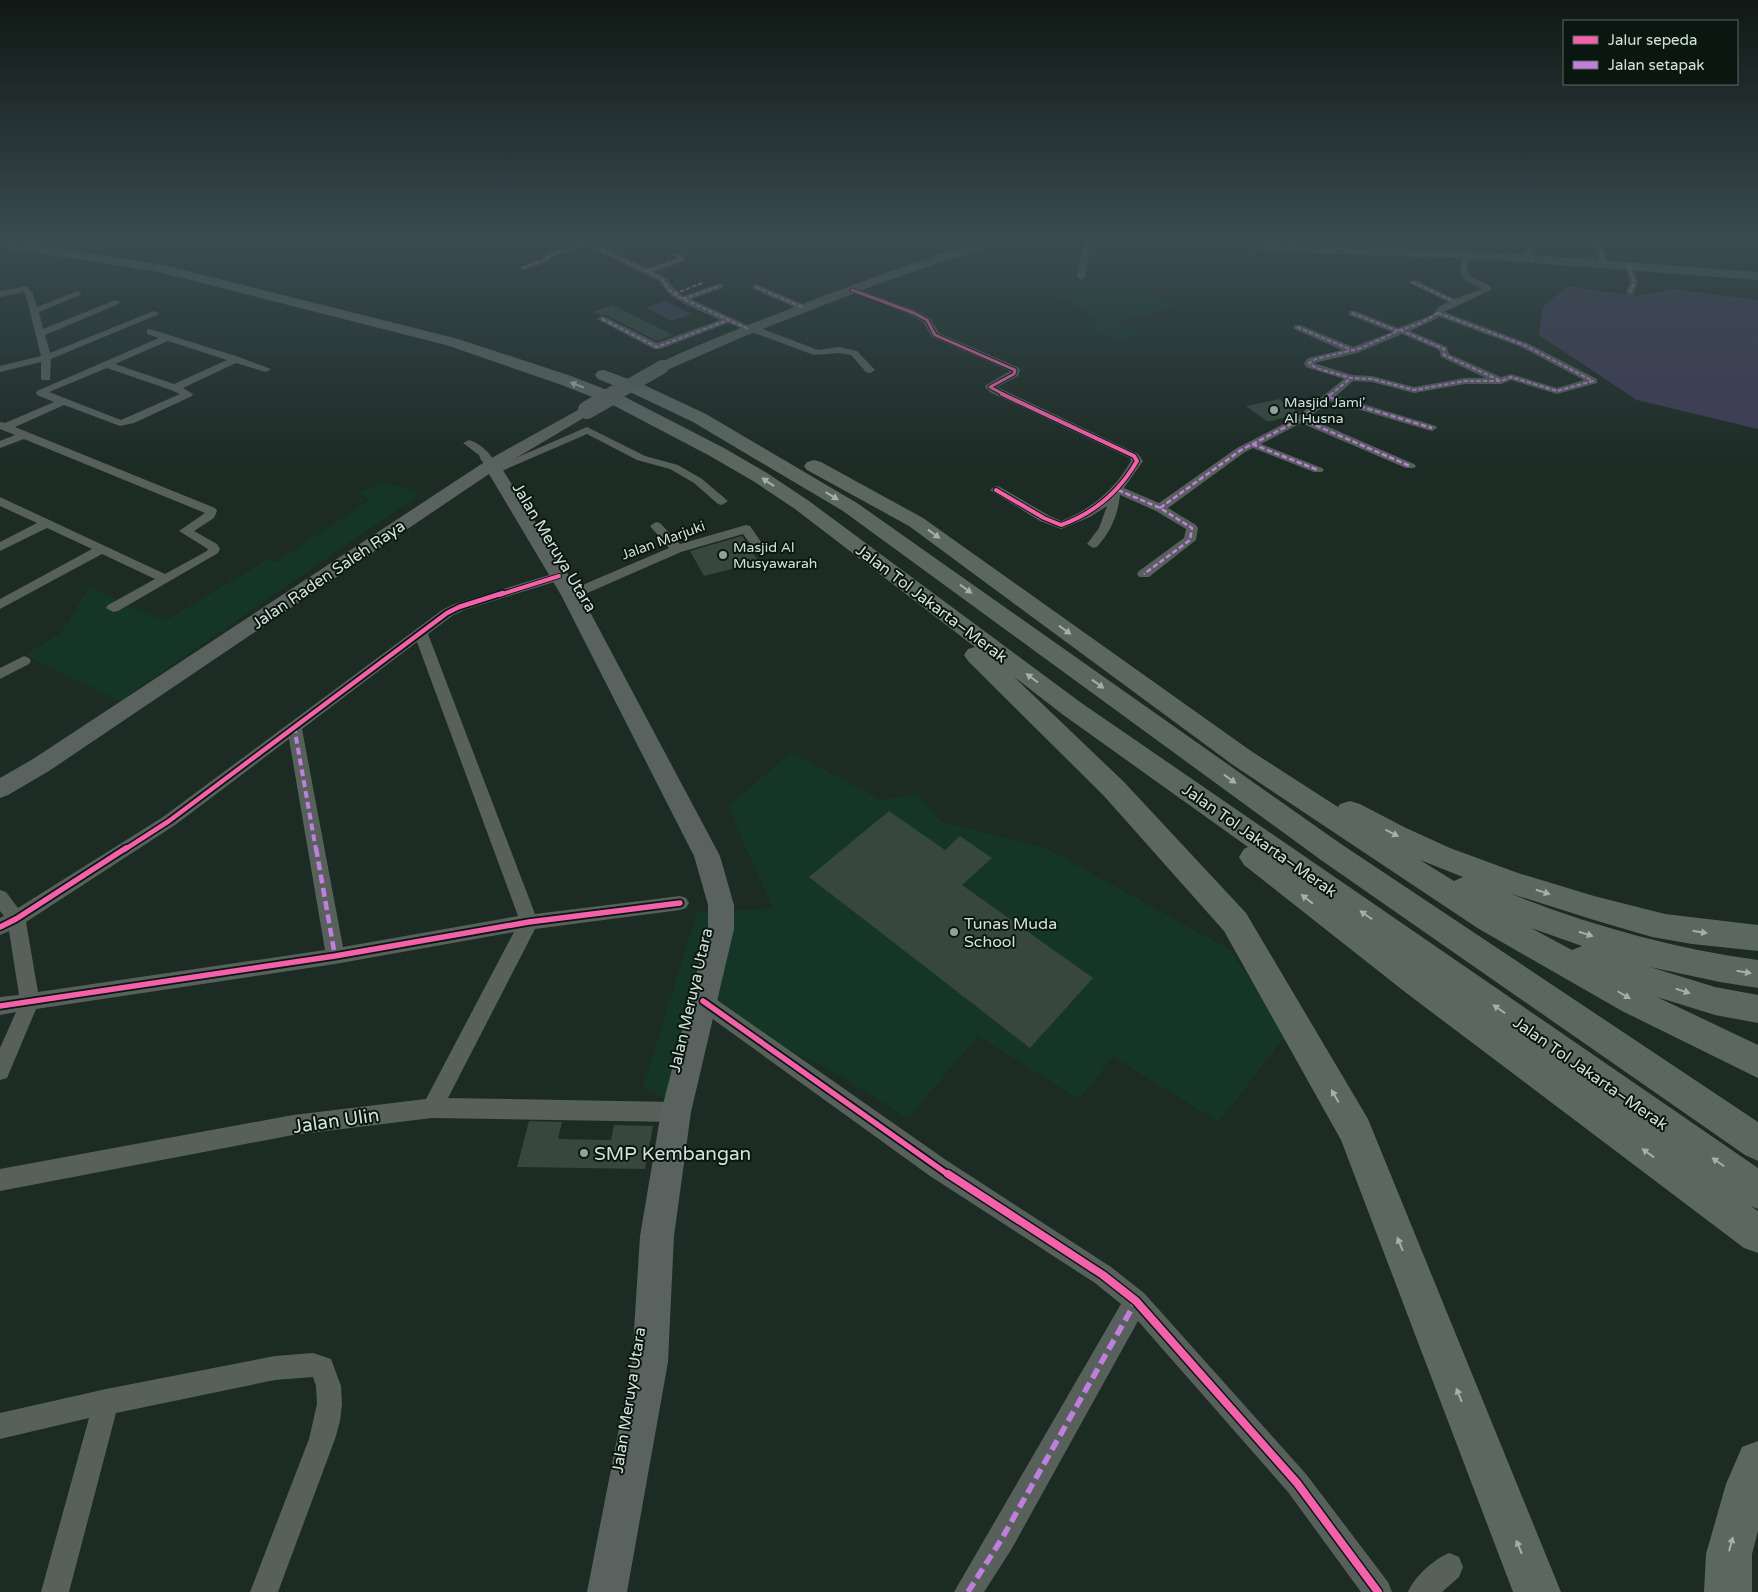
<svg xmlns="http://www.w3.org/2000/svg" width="1758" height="1592" viewBox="0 0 1758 1592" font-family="'Varela Round',sans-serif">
<rect width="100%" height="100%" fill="#1c2b24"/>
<!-- built -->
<path fill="#153527" d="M 1107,272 L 1177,305 L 1120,323 L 1139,334 L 1117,341 L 1084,324 L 1100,318 L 1046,290 Z
M 384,481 L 420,494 L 120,701 L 25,655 L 62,632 L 89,587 L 165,621 L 268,559 L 276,562 L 370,500 L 359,493 Z
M 791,752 L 881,800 L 917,794 L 941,821 L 1046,848 L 1230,950 L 1287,1034 L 1219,1122 L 1113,1057 L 1079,1099 L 978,1036 L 908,1119 L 844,1078 L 707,1008 L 683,1106 L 643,1088 L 697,912 L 773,909 L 728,807 Z"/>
<!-- green -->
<path fill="#3f3b56" d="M 1567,286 L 1637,296 L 1673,289 L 1758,300 L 1758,429 L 1637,400 L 1539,335 L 1543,307 Z
M 665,301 L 692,314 L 672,321 L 646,308 Z"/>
<!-- building -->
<path fill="#37463f" d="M 613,305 L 673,335 L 657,341 L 606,315 L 600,315 L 593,312 Z
M 1279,399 L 1299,413 L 1268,422 L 1246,406 Z
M 742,536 L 759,562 L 704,576 L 690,551 Z
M 889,811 L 945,850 L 960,836 L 992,858 L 962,885 L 1093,978 L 1030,1048 L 809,877 Z
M 529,1121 L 562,1122 L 558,1139 L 611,1140 L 614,1125 L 653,1126 L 645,1169 L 517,1167 Z"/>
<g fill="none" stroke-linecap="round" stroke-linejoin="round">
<!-- street -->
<path fill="#58605c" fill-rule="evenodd" d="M 575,239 L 585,239 L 647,268 L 676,258 L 672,255 L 679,253 L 685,257 L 685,261 L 654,272 C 657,273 663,275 666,278 C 672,284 674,291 684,296 L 717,284 L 723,284 L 723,288 L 691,299 L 749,326 L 755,326 L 818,350 L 839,347 L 857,351 L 875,370 L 870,373 L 866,372 L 851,355 L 839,353 L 814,355 L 728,323 L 660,349 L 654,349 L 597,319 L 602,316 L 605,317 L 657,343 L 720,320 C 698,309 671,302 659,281 L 587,246 L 552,257 L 548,262 L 525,270 L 518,268 L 542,258 L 546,253 L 580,243 Z
M 1084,239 L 1092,239 L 1085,277 L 1081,280 L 1077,277 Z
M 1295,239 L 1303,239 L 1295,251 L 1289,251 L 1288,249 Z
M 1393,239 L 1401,239 L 1414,252 L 1407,254 Z
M 1533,239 L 1541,239 L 1533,252 L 1536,258 L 1532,261 L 1529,260 L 1525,252 Z
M 1574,239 L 1585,239 L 1598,244 L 1612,239 L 1628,239 L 1603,248 L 1608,263 L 1604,266 L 1600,263 L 1595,248 Z
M 1466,252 L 1470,255 L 1467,268 L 1469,275 L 1490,286 L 1491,290 L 1444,312 L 1527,343 L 1597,379 L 1597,383 L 1557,394 L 1511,380 L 1501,384 L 1465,384 L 1414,393 L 1372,382 L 1353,381 L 1336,396 L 1436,426 L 1437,428 L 1432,431 L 1428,430 L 1330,401 L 1308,418 L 1414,464 L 1416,466 L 1414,468 L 1406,468 L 1301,423 L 1261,444 L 1322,468 L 1324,470 L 1322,472 L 1314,472 L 1253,448 L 1245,452 L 1168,508 L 1196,525 L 1198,528 L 1196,540 L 1149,577 L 1139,577 L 1137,574 L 1139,571 L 1184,538 L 1186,529 L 1156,511 L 1120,495 C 1118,515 1111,531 1097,547 L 1093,548 L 1087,544 L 1099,528 L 1107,506 L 1090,517 L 1061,529 L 1040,521 L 990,490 L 996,486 L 1000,487 L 1048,515 L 1061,521 C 1092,509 1115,489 1131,461 L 1130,458 L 990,392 L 985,387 L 986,385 L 1010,371 L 932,337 L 923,322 L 911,315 L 848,290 L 852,287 L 855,288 L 917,311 L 930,318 L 939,333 L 1019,368 L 1020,370 L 1018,376 L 997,387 L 1138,454 L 1143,461 L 1124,488 L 1159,503 L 1237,448 L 1297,417 L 1344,379 L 1306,367 L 1304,363 L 1308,358 L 1342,350 L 1294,329 L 1294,325 L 1300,325 L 1353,347 L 1392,332 L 1349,315 L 1349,311 L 1355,311 L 1398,328 L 1432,315 L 1439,307 L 1448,302 L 1408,282 L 1415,280 L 1455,299 L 1482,289 L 1466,281 L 1460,273 L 1462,255 ZM 1440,317 L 1521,347 L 1584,380 L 1557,388 L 1511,374 L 1501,377 L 1449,354 L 1447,347 L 1410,331 ZM 1402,334 L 1439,350 L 1441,357 L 1486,378 L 1465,378 L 1414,387 L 1372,376 L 1352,375 L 1314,363 L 1357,353 Z
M 1629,262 L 1633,265 L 1638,283 L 1633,294 L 1630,295 L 1626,292 L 1630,283 L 1625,265 Z
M 756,284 L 807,306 L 809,308 L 807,310 L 801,310 L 753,289 L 753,285 Z
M 26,286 L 29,287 L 29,290 L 33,293 L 37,307 L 75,292 L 78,291 L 82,294 L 39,312 L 43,329 L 113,301 L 116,300 L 121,303 L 45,335 L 50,353 L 151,312 L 154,311 L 159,314 L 51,359 L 50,380 L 42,380 L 41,378 L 41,362 L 0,372 L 0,366 L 41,356 L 25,292 L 0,297 L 0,291 Z
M 150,329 L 239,357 L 271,369 L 266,372 L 236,363 L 183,388 L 193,394 L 192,396 L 134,423 L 120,426 L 64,405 L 15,427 L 215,508 L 217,511 L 214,518 L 194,531 L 217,544 L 220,549 L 218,553 L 118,611 L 113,612 L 106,608 L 108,605 L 155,579 L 102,554 L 0,609 L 0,599 L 92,549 L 47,528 L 0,551 L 0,542 L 37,523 L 0,506 L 0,497 L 165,574 L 207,551 L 208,549 L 179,531 L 205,513 L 24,439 L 0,448 L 0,441 L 15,435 L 0,429 L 0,422 L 5,423 L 54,402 L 37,395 L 36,393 L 37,391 L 159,338 L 147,334 L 147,330 ZM 168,341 L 227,360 L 174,384 L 115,364 ZM 107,368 L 171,390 L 180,394 L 121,420 L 49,392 Z
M 587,427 L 645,456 L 678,465 L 702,479 L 728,501 L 722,505 L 718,504 L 694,483 L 670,469 L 637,460 L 587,434 L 495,474 L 491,473 L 489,471 L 491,468 L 488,467 L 481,460 L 479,455 L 463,443 L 469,440 C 482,444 492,455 497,466 Z
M 656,522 L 660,523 L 680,544 L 746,525 L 750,526 L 766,549 L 764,552 L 756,552 L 743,534 L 681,552 L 576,598 L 566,598 L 564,595 L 566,592 L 669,548 L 650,526 Z
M 559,572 L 564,573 L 566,576 L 564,579 L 464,610 L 452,616 L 428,634 L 535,914 L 680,896 L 686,898 L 689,903 L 686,908 L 680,910 L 535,929 L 448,1098 L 676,1102 L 683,1105 L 686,1112 L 683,1119 L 676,1122 L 432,1118 L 293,1135 L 0,1191 L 0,1169 L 293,1115 L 426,1099 L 514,932 L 335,964 L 36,1009 L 7,1078 L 0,1080 L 0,1048 L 16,1012 L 0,1015 L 0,997 L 19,995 L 9,931 L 0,935 L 0,918 L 4,916 L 0,911 L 0,890 L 6,892 L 18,908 L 163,817 L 442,610 L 454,604 ZM 417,642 L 518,916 L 343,947 L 302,729 ZM 289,739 L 325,950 L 38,992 L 26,922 L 175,825 Z
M 24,656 L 29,658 L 31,661 L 29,664 L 0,679 L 0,668 Z
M 703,993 L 710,995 L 946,1160 L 1111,1267 L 1144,1293 L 1306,1474 L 1388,1582 L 1392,1592 L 1361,1592 L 1288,1492 L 1138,1321 L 1011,1550 L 984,1592 L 954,1592 L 1121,1304 L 1095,1283 L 930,1176 L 696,1007 L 693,1001 L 696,995 Z
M 313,1353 L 331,1359 L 341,1386 L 342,1404 L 340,1421 L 335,1439 L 278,1592 L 250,1592 L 309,1439 L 317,1404 L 316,1386 L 313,1377 L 275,1380 L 116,1413 L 69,1592 L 41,1592 L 89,1418 L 0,1439 L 0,1413 L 106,1389 L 275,1356 Z
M 1449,1553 L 1459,1557 L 1463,1567 L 1459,1577 L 1442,1592 L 1408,1592 C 1415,1576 1433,1560 1449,1553 Z"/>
<!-- secondary -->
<path fill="#59625e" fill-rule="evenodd" d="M 991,239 L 1010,239 L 1008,242 L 939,263 L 870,287 L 745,336 L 667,370 L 657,370 L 655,367 L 657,364 C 712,338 769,317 826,295 C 880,275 935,254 991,239 Z
M 1197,239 L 1232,239 L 1280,244 L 1480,251 L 1758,272 L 1758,280 L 1480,259 L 1280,252 L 1203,243 Z
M 587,405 L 592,407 L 595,410 L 592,413 L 501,467 L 581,595 L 720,856 L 734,905 L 734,929 L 691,1112 L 674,1236 L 668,1362 L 627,1592 L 587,1592 L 632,1362 L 640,1236 L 661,1112 L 708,929 L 708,905 L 694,856 L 561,595 L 489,474 L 49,771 L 8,795 L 0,798 L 0,778 L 33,759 L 486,461 Z"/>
<!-- highway -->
<path fill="#5c6761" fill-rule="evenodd" d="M 0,239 L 159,264 L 458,339 L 571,376 L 625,397 L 724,448 L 767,473 L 809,501 L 1080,702 L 1758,1168 L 1758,1209 L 1751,1206 L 1758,1211 L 1758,1253 L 1744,1248 L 1405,992 L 1244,865 L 1239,857 L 1244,849 L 1248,847 L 1062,714 L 1013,676 L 1124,782 L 1246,913 L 1368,1119 L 1561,1592 L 1513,1592 L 1341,1140 L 1224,931 L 1104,796 L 968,661 L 964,655 L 968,649 L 975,647 L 795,509 L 753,481 L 710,456 L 613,405 L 559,384 L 446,345 L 159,272 L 0,247 Z
M 604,370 L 642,384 L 706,414 L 857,503 L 1341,844 L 1758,1122 L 1758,1161 L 1745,1155 L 1321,860 L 843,511 L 693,422 L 630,392 L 598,379 L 595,375 L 598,371 Z
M 814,460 L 821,462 L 923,518 L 1251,751 L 1338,807 L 1340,804 L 1350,801 L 1360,804 L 1404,827 L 1450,848 L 1518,873 L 1594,896 L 1665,914 L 1758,925 L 1758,951 L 1692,944 L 1652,937 L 1594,920 L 1509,893 C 1589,925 1672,948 1758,960 L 1758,988 L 1720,982 L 1650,967 L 1715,987 L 1758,995 L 1758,1023 L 1715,1015 L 1657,997 L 1758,1045 L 1758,1078 L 1622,1011 L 1479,929 L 1233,765 L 909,526 L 807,470 L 804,466 L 807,462 ZM 1420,860 L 1463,877 L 1454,881 ZM 1531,928 L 1582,946 L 1572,950 Z
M 1758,1441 L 1758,1531 L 1752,1554 L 1752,1592 L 1704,1592 L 1706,1554 L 1726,1484 L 1742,1447 Z"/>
<!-- secondary-bridge-far1 -->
<path stroke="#59625e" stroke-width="14" d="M 613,395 L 662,367"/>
<!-- secondary-bridge -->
<path stroke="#59625e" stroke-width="18" d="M 587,410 L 615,394"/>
<!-- quiet-far4 -->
<path stroke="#c07fdc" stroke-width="2" stroke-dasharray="4.5 2" stroke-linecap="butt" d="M 579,239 L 662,279 L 668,289 L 677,296 L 748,329
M 1578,239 L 1599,247
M 1292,249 L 1299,239
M 1532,258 L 1529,252 L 1537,239
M 1604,263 L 1599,247 L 1608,242 L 1624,239
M 1629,265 L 1634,283 L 1630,292
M 522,268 L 545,260 L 549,255 L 588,243
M 648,271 L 682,259 L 676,255
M 1412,282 L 1455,302
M 756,287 L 804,308
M 674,294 L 702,283
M 683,299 L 720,286
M 1352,313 L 1398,331
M 1438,313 L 1524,345 L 1593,381 L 1557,391 L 1511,377 L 1501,381 L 1465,381 L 1414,390 L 1372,379 L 1351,378 L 1316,368 L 1309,363 L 1316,359 L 1361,348 L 1400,330 L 1419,324 Z
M 602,319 L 657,347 L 728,320
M 1297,327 L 1354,351
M 1400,330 L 1444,349 L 1444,355 L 1499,380
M 1330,395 L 1351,378"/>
<!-- quiet-far3 -->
<path stroke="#c07fdc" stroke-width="2.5" stroke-dasharray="5.5 2.5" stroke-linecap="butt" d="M 1329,397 L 1432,428
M 1301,419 L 1410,466
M 1252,444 L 1318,470
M 1118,490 L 1160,508 L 1192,528 L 1190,540 L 1144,574
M 1160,508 L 1241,450 L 1301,419 L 1331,394"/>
<!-- quiet-far2 -->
<path stroke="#c07fdc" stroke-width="4" stroke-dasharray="7 4" stroke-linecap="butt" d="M 294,726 L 316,850"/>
<!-- quiet-far1 -->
<path stroke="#c07fdc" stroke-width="4.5" stroke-dasharray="9 4.5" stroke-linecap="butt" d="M 316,848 L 335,956"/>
<!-- quiet -->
<path stroke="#c07fdc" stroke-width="5.5" stroke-dasharray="11 5.5" stroke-linecap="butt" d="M 968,1592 L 1001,1540 L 1136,1301"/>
<!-- cycleway-far4 casing -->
<g stroke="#0a1610" stroke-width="5">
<path id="cycleway-far4" d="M 852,290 L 914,313 L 927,320 L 935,335 L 1015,370 L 1014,374 L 990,387 L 1005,395"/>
</g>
<!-- cycleway-far3 casing -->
<g stroke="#0a1610" stroke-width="6">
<path id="cycleway-far3" d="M 996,490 L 1044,518 L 1061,525 C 1095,513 1119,492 1137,461 L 1134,456 L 1002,394
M 499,595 L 559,576"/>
</g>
<!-- cycleway-far2 casing -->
<g stroke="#0a1610" stroke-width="8">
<path id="cycleway-far2" d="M 124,850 L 169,821 L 447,613 L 459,607 L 503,593"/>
</g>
<!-- cycleway-far1 casing -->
<g stroke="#0a1610" stroke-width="9">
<path id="cycleway-far1" d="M 0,927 L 16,919 L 126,848
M 703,1001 L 950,1176
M 0,1006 L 335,956 L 529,922 L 680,903"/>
</g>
<!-- cycleway casing -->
<g stroke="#0a1610" stroke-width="11">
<path id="cycleway" d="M 948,1174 L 1103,1275 L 1136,1301 L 1297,1483 L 1378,1592"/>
</g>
<!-- cycleway-far4 -->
<use href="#cycleway-far4" stroke="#f560ab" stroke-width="3"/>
<!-- cycleway-far3 -->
<use href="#cycleway-far3" stroke="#f560ab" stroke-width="4"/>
<!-- cycleway-far2 -->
<use href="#cycleway-far2" stroke="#f560ab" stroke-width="4.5"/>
<!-- cycleway-far1 -->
<use href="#cycleway-far1" stroke="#f560ab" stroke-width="5.5"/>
<!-- cycleway -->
<use href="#cycleway" stroke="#f560ab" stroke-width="8"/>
</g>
<!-- one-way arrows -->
<defs><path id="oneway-solid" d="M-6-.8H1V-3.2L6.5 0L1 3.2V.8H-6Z" transform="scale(1.25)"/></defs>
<g fill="#a3b1a9">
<use href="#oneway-solid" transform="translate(577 385) rotate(-159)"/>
<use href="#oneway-solid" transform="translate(768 482) rotate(-146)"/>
<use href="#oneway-solid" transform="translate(832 496) rotate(31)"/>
<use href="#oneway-solid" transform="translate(934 534) rotate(36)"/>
<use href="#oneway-solid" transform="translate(966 589) rotate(36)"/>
<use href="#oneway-solid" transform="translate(1065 630) rotate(36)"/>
<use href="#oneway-solid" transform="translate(1032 678) rotate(-143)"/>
<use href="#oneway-solid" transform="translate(1098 684) rotate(36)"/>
<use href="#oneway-solid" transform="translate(1230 779) rotate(36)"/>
<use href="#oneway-solid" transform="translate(1392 833) rotate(27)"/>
<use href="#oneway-solid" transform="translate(1543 892) rotate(18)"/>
<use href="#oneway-solid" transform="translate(1307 899) rotate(-142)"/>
<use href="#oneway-solid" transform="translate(1366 915) rotate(-145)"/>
<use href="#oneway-solid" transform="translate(1700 932) rotate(9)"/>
<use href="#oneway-solid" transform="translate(1586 934) rotate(17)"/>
<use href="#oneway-solid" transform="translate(1744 972) rotate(9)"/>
<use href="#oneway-solid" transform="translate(1683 991) rotate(17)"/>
<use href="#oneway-solid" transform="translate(1624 995) rotate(30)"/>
<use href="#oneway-solid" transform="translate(1499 1009) rotate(-145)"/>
<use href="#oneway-solid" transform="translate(1335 1096) rotate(-120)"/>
<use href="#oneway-solid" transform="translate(1648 1153) rotate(-144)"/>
<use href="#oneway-solid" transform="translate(1718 1162) rotate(-145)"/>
<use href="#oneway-solid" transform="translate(1400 1244) rotate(-112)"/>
<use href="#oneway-solid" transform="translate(1459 1395) rotate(-112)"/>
<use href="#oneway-solid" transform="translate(1731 1544) rotate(-75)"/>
<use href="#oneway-solid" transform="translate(1519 1547) rotate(-112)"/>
</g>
<!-- sky -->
<linearGradient id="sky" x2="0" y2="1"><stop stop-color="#0f1814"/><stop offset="0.52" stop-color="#3a4a50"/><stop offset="1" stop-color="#3a4a50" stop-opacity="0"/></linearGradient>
<rect width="1758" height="462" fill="url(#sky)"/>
<!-- markers -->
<g fill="#92a29a" stroke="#0a1610" stroke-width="2">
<circle cx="1274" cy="410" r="5"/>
<circle cx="723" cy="555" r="5"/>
<circle cx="954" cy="932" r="5"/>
<circle cx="584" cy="1153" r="5"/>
</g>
<g text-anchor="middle" stroke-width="4" stroke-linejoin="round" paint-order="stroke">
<!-- far-poi labels -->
<g font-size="14" fill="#d2e2d9" stroke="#0a1610" text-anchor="start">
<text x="1284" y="407">Masjid Jami'<tspan x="1284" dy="16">Al Husna</tspan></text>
<text x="733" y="552">Masjid Al<tspan x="733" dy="16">Musyawarah</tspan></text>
</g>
<!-- far-street labels -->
<g font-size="14" fill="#d2e2d9" stroke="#0a1610">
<text transform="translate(663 540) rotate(-20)" y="5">Jalan Marjuki</text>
</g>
<!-- street labels -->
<g font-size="16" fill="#d2e2d9" stroke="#0a1610">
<text transform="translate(555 547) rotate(59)" y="6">Jalan Meruya Utara</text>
<text transform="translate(328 574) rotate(-34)" y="6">Jalan Raden Saleh Raya</text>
<text transform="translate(932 603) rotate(37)" y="6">Jalan Tol Jakarta–Merak</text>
<text transform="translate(1260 840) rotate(35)" y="6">Jalan Tol Jakarta–Merak</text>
<text transform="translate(690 1000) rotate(-77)" y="6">Jalan Meruya Utara</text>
<text transform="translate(1591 1073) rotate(35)" y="6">Jalan Tol Jakarta–Merak</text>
<text transform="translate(628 1400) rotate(-81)" y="6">Jalan Meruya Utara</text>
</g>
<!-- poi labels -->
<g font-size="16" fill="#d2e2d9" stroke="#0a1610" text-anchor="start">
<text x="964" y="929">Tunas Muda<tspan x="964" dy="18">School</tspan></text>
</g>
<!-- near-street labels -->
<g font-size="19" fill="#d2e2d9" stroke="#0a1610">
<text transform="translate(336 1120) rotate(-8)" y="7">Jalan Ulin</text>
</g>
<!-- near-poi labels -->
<g font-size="19" fill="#d2e2d9" stroke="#0a1610" text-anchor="start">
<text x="594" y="1160">SMP Kembangan</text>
</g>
</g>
<!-- legend -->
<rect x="1563" y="20" width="175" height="65" fill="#0a1610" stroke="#5a6860"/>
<rect x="1573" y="36" width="25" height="8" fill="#f560ab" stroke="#5a6860"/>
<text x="1608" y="45" font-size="15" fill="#d2e2d9">Jalur sepeda</text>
<rect x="1573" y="61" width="25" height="8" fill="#c07fdc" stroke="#5a6860"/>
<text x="1608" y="70" font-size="15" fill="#d2e2d9">Jalan setapak</text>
</svg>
